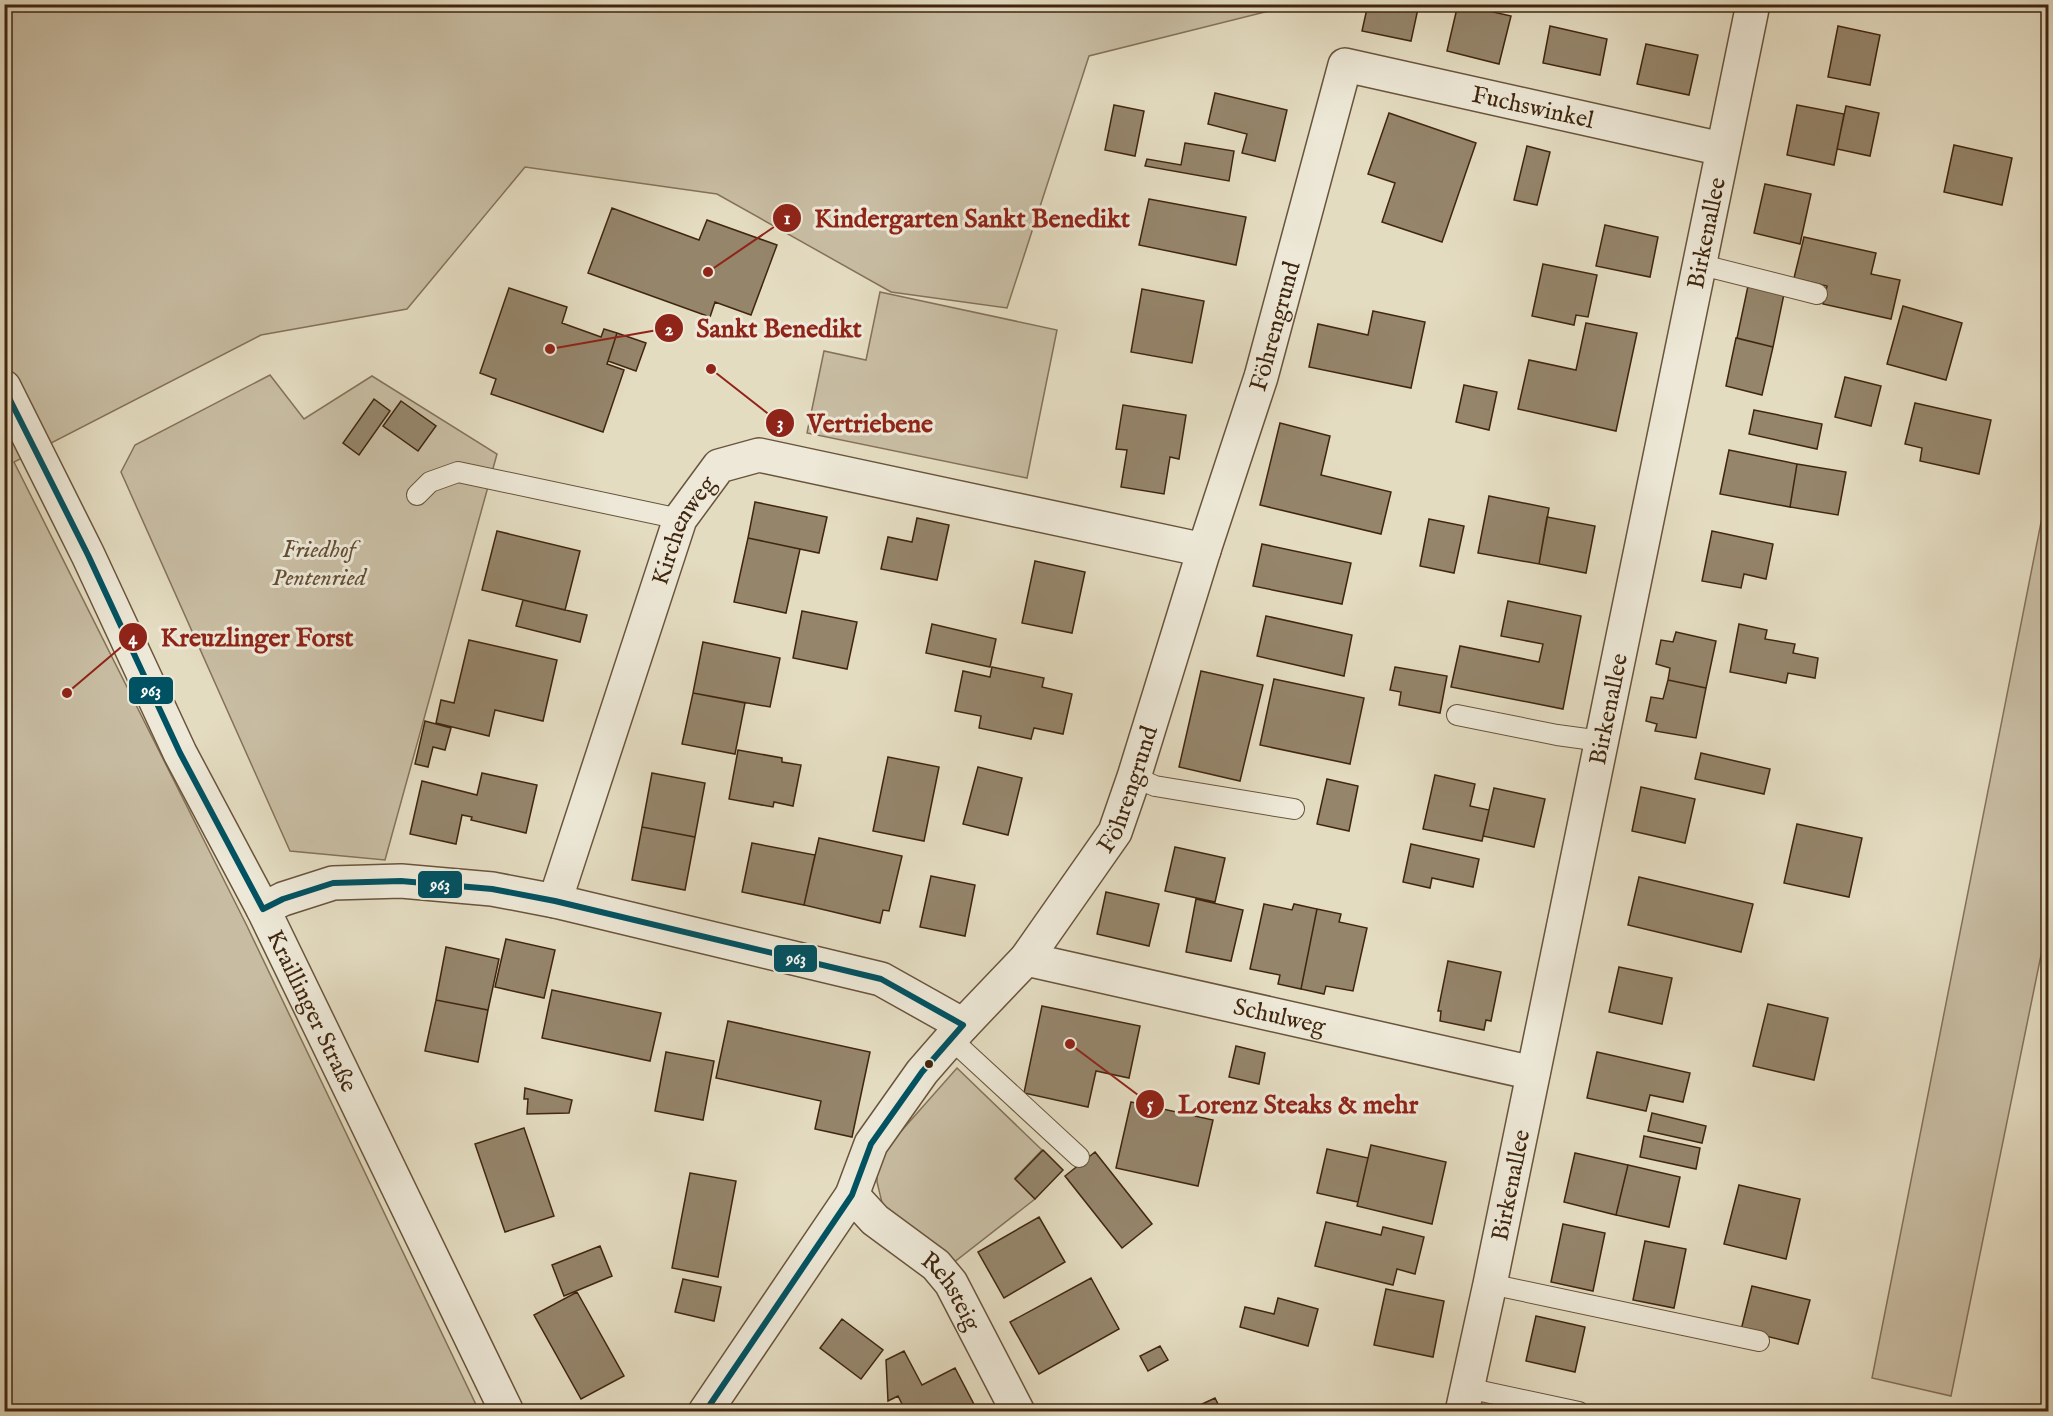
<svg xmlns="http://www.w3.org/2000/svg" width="2053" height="1416" viewBox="0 0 2053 1416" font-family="'IM FELL English',serif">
<rect width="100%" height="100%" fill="#e4dcc1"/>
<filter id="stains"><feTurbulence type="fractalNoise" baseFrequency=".00333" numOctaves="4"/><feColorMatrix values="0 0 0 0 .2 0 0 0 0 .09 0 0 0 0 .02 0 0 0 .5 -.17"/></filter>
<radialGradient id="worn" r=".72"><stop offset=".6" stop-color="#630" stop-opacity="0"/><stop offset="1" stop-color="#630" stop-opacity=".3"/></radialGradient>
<!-- green -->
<path fill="#c8bda3" stroke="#847258" stroke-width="1.5" d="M 5,5 L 1293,5 L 1089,56 L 1007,308 L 891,292 L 717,194 L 525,167 L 407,309 L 261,335 L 14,462 L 246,924 L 479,1411 L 5,1412 Z
M 880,292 L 1057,330 L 1027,478 L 807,433 L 824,351 L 866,360 Z
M 270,375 L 304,419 L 372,376 L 497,454 L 385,860 L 290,851 L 121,472 L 135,445 Z
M 2048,487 L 2048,921 L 1951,1396 L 1872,1378 Z
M 957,1068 L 1042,1150 L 1015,1178 L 1035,1199 L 953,1263 L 883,1207 L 877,1182 L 877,1169 L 888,1146 Z"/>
<!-- building -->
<path fill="#95856b" stroke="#40260e" stroke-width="1.5" d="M 1368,4 L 1419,4 L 1411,41 L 1362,31 Z
M 1458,4 L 1511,16 L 1499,64 L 1447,51 Z
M 1550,26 L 1607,39 L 1600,75 L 1543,63 Z
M 1838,26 L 1880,35 L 1870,85 L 1828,77 Z
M 1646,44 L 1698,55 L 1689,95 L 1637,84 Z
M 1215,93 L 1287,110 L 1275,161 L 1242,153 L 1247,134 L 1208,124 Z
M 1114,105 L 1144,111 L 1135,156 L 1105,150 Z
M 1797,105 L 1844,114 L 1834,165 L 1787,155 Z
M 1846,106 L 1879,113 L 1870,156 L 1837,149 Z
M 1389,113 L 1476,143 L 1442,242 L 1382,222 L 1395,183 L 1368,174 Z
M 1185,143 L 1234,151 L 1229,181 L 1145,166 L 1147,159 L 1181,165 Z
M 1954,145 L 2012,158 L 2002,205 L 1944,192 Z
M 1527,146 L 1550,152 L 1537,205 L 1514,200 Z
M 1765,184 L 1811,194 L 1800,244 L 1754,233 Z
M 1149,199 L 1246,217 L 1236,265 L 1139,245 Z
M 612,208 L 699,240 L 707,220 L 777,245 L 751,315 L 715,302 L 710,317 L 588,273 Z
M 1605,225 L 1658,237 L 1650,277 L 1596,266 Z
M 1804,237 L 1876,253 L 1871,274 L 1900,280 L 1891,319 L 1823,304 L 1827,286 L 1794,278 Z
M 1543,264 L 1597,275 L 1588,317 L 1576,315 L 1574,325 L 1532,316 Z
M 1748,286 L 1784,294 L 1773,347 L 1737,338 Z
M 509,288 L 567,307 L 562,323 L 601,337 L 604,329 L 617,333 L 607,364 L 624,370 L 603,432 L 491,394 L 496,379 L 480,373 Z
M 1142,289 L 1204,301 L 1192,363 L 1131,352 Z
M 1903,306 L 1962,323 L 1946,380 L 1887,364 Z
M 1373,311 L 1425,322 L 1411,388 L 1309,367 L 1318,324 L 1368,335 Z
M 1586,323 L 1637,333 L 1616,431 L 1518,409 L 1529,360 L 1576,370 Z
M 617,333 L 646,343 L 636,371 L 608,361 Z
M 1736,338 L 1773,347 L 1762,395 L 1726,386 Z
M 1845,377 L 1881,386 L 1871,426 L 1835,417 Z
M 1464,385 L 1497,392 L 1489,430 L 1456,422 Z
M 374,399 L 390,411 L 359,455 L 343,443 Z
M 401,401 L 436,426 L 418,451 L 383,426 Z
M 1915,403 L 1991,420 L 1979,474 L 1920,461 L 1922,448 L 1905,444 Z
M 1123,405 L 1186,415 L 1179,459 L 1170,457 L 1164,494 L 1121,487 L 1127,450 L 1116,449 Z
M 1754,410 L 1822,424 L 1817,449 L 1749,434 Z
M 1280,423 L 1330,436 L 1321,475 L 1391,492 L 1381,534 L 1260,505 Z
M 1729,450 L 1797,464 L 1790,507 L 1720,494 Z
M 1797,464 L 1846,472 L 1838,515 L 1790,507 Z
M 1489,496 L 1549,508 L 1539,564 L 1478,553 Z
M 755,502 L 827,517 L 819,553 L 748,538 Z
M 1547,517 L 1595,526 L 1586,573 L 1539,564 Z
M 917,518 L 949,525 L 937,580 L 881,569 L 888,537 L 912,542 Z
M 1429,519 L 1464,526 L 1454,573 L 1420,566 Z
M 497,531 L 580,551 L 565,610 L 482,590 Z
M 1712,531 L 1773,544 L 1766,579 L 1744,574 L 1741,588 L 1702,581 Z
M 748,538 L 800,549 L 786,613 L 734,602 Z
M 1262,544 L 1351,563 L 1342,604 L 1253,586 Z
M 1035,561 L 1085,572 L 1072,633 L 1022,623 Z
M 523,600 L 587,615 L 580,642 L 516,626 Z
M 1508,601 L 1581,616 L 1563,709 L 1451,687 L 1460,646 L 1539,662 L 1543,644 L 1501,636 Z
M 802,611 L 857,622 L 847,669 L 793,658 Z
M 1266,616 L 1352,635 L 1344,676 L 1257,656 Z
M 932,624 L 996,639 L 990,667 L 926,653 Z
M 1739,624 L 1767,630 L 1765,639 L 1795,644 L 1793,653 L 1818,658 L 1815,678 L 1788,673 L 1786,683 L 1730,672 Z
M 1676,632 L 1716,641 L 1706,688 L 1668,680 L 1670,668 L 1656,664 L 1661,640 L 1673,642 Z
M 469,640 L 557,660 L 543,721 L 495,710 L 489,736 L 436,723 L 441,700 L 454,703 Z
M 703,642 L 780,658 L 770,707 L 693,693 Z
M 992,667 L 1044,678 L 1042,687 L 1072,694 L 1063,734 L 1034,728 L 1031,739 L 979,728 L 981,716 L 955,711 L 963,671 L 990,677 Z
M 1395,667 L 1447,676 L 1440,713 L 1399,705 L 1401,692 L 1390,690 Z
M 1201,671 L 1263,685 L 1240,781 L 1179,767 Z
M 1274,679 L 1364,698 L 1350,764 L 1260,745 Z
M 1668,680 L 1706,688 L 1696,738 L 1655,731 L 1657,724 L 1646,721 L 1651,697 L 1663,699 Z
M 693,693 L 745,703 L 735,754 L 682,744 Z
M 425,721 L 451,728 L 445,750 L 433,747 L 428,767 L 415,764 Z
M 738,750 L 782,758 L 782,762 L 801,765 L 793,806 L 774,802 L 773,807 L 729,799 Z
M 1701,753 L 1770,769 L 1764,794 L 1695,779 Z
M 888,757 L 939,767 L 924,841 L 873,831 Z
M 978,767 L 1022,778 L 1008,835 L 963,824 Z
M 482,773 L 537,785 L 526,833 L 471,820 L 472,817 L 462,815 L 456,844 L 410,834 L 422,781 L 477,795 Z
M 652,773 L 705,783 L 695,837 L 642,827 Z
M 1435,775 L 1475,784 L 1470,806 L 1489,810 L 1482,841 L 1423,829 Z
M 1327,779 L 1358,786 L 1349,831 L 1317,824 Z
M 1641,787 L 1695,799 L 1685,843 L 1632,831 Z
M 1494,788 L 1545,799 L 1534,847 L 1483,836 Z
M 1797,824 L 1862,838 L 1849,897 L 1784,883 Z
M 642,827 L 695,837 L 685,890 L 632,880 Z
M 819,838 L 902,856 L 889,911 L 883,910 L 880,923 L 804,905 Z
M 752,843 L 815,855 L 804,905 L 742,892 Z
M 1411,844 L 1479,859 L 1473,887 L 1432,878 L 1430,888 L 1403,882 Z
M 1175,847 L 1225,858 L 1215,902 L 1165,891 Z
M 931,876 L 975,885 L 965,936 L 920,927 Z
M 1639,877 L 1753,904 L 1741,952 L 1628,925 Z
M 1106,892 L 1159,904 L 1149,946 L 1097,934 Z
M 1196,899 L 1243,910 L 1231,961 L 1186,952 Z
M 1264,904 L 1292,910 L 1294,904 L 1317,909 L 1301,989 L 1278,984 L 1280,975 L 1250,969 Z
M 1317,909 L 1341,914 L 1339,922 L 1367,928 L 1353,991 L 1326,986 L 1324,994 L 1301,989 Z
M 506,939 L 555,950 L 544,998 L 495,987 Z
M 446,947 L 499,959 L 488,1010 L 436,1000 Z
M 1448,961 L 1501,972 L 1491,1021 L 1486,1020 L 1484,1030 L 1440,1021 L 1441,1011 L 1438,1011 Z
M 1619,967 L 1672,978 L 1662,1024 L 1609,1012 Z
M 552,990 L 661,1013 L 650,1061 L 542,1038 Z
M 436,1000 L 488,1010 L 478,1062 L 425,1051 Z
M 1768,1004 L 1828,1018 L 1814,1080 L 1753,1066 Z
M 1042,1006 L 1140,1026 L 1129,1078 L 1096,1071 L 1088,1107 L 1024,1093 Z
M 728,1021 L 870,1052 L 852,1137 L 815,1129 L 821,1101 L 716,1078 Z
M 1236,1046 L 1265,1053 L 1259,1084 L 1229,1077 Z
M 666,1052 L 714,1061 L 703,1120 L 655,1111 Z
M 1597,1052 L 1690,1073 L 1683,1102 L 1650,1095 L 1646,1111 L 1587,1098 Z
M 525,1088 L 572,1100 L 569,1113 L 527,1114 L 528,1099 L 524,1099 Z
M 1131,1102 L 1213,1120 L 1198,1186 L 1116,1168 Z
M 1652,1113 L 1706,1126 L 1702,1143 L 1648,1131 Z
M 524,1128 L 554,1216 L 505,1232 L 475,1144 Z
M 1644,1136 L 1700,1148 L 1696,1169 L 1640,1157 Z
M 1371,1145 L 1446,1162 L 1432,1224 L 1357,1206 Z
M 1327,1149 L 1368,1158 L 1358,1202 L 1317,1193 Z
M 1043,1150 L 1063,1170 L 1035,1199 L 1015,1179 Z
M 1095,1152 L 1152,1224 L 1122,1248 L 1065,1176 Z
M 1575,1153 L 1628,1165 L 1616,1215 L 1564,1202 Z
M 1628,1165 L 1680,1177 L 1669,1227 L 1616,1215 Z
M 690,1173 L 736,1181 L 718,1277 L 672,1268 Z
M 1739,1185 L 1800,1199 L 1786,1259 L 1724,1244 Z
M 1039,1217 L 1065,1262 L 1004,1298 L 978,1252 Z
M 1326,1222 L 1381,1235 L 1383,1227 L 1424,1237 L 1415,1274 L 1397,1269 L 1393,1285 L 1315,1266 Z
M 1563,1224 L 1605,1233 L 1593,1291 L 1551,1282 Z
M 1645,1241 L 1686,1249 L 1674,1308 L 1633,1300 Z
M 600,1246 L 612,1276 L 564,1296 L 552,1265 Z
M 1091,1278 L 1119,1329 L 1039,1374 L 1010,1322 Z
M 683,1279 L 721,1287 L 714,1321 L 675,1312 Z
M 1752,1286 L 1810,1300 L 1798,1344 L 1741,1330 Z
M 1386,1289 L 1444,1301 L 1433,1357 L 1374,1345 Z
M 577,1292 L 624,1376 L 581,1399 L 534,1315 Z
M 1278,1298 L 1318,1309 L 1308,1346 L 1240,1327 L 1245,1307 L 1274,1314 Z
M 1536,1316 L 1585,1327 L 1575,1372 L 1526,1361 Z
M 842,1319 L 883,1350 L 861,1379 L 820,1348 Z
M 1160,1346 L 1168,1360 L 1148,1371 L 1140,1356 Z
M 904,1351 L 922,1385 L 955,1368 L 978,1412 L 906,1412 L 898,1396 L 888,1401 L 886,1360 Z
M 1215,1398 L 1222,1412 L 1187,1412 L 1187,1411 Z"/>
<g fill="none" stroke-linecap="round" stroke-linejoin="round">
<!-- lane casing -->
<g stroke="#69543b" stroke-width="22">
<path id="lane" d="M 1698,264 L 1817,294
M 417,495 L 430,482 L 458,472 L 680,519
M 1457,715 L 1557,735 L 1601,741
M 1134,777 L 1155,786 L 1294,809
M 951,1039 L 1079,1157
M 1490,1284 L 1759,1341
M 1467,1388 L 1579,1412"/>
</g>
<!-- street casing -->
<g stroke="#69543b" stroke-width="36">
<g id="street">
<path id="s1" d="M 4,387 L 88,555 L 180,753 L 263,909 L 507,1412"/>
<path id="s2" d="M 555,901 L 680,519 L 719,466 L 759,455 L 1204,550"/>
<path d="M 263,909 L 283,899 L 333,883 L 401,881 L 492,889 L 555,901 L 881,979 L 963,1025"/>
<path id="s3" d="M 1026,959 L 1533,1073"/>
<path id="s4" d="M 852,1195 L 875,1220 L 936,1265 L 951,1283 L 1018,1412"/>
<path id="s5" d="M 705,1412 L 852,1195 L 871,1144 L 922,1072 L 963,1025 L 1026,959 L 1115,832 L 1134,777 L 1204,550 L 1261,377 L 1345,65 L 1722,149"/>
<path id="s6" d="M 1462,1412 L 1490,1284 L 1753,4"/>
</g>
</g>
<!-- lane -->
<use href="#lane" stroke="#ede8d7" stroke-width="20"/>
<!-- street -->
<use href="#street" stroke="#ede8d7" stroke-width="33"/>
<!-- bus-1 casing -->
<g stroke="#ede8d7" stroke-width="10">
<path id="bus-1" d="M 4,388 L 88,555 L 180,753 L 263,909
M 263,909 L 283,899 L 333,883 L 401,881 L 492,889 L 555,901 L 881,979 L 963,1025
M 705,1412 L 852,1195 L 871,1144 L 922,1072 L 963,1025"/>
</g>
<!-- bus-1 -->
<use href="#bus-1" stroke="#005262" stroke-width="6"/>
</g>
<!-- markers -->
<circle fill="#40260e" stroke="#ede8d7" stroke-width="2" cx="929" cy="1064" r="5"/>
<g text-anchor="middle" stroke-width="6" stroke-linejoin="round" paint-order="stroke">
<!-- street labels -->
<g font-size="24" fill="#40260e" stroke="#ede8d7">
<text dy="8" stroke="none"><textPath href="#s5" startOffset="1707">Fuchswinkel</textPath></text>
<text dy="8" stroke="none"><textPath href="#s6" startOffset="1204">Birkenallee</textPath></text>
<text dy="8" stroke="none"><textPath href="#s5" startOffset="1244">Föhrengrund</textPath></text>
<text dy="8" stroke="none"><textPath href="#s2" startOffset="393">Kirchenweg</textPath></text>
<text dy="8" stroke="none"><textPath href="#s6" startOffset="718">Birkenallee</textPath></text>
<text dy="8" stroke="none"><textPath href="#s5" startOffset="758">Föhrengrund</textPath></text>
<text dy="8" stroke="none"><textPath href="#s1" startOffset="696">Kraillinger Straße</textPath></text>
<text dy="8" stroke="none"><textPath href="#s3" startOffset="260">Schulweg</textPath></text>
<text dy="8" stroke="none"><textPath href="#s6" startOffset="232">Birkenallee</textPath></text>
<text dy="8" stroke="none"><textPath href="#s4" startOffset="140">Rehsteig</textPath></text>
</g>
<!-- park labels -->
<g font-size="24" font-style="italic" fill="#624c33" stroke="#ede8d7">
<text x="319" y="557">Friedhof<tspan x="319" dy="28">Pentenried</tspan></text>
</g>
</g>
<!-- callouts -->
<path fill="none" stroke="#8f2418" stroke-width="2" d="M708 272L787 218M550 349L669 328M711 369L780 423M67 693L133 637M1070 1044L1150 1104"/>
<g fill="#8f2418" stroke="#ede8d7" stroke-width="2">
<circle cx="708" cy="272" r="6"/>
<circle cx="550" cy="349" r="6"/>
<circle cx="711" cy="369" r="6"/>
<circle cx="67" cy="693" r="6"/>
<circle cx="1070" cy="1044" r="6"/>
<circle cx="787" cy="218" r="15"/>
<circle cx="669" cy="328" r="15"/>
<circle cx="780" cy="423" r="15"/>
<circle cx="133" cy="637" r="15"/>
<circle cx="1150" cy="1104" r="15"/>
</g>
<g font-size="18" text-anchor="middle" font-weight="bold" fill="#fff">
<text x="787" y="224">1</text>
<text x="669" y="335">2</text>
<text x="780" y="429">3</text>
<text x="133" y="644">4</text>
<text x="1150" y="1110">5</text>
</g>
<g font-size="26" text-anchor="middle" font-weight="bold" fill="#8f2418" stroke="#ede8d7" stroke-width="6" stroke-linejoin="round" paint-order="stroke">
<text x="972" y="227">Kindergarten Sankt Benedikt</text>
<text x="779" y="337">Sankt Benedikt</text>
<text x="870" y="432">Vertriebene</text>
<text x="257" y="646">Kreuzlinger Forst</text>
<text x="1298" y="1113">Lorenz Steaks &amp; mehr</text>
</g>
<g stroke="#ede8d7" stroke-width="2">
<rect x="128" y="676" width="46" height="29" rx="6" fill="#005262"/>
<rect x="417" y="870" width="46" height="29" rx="6" fill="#005262"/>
<rect x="773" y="944" width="45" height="29" rx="6" fill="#005262"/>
</g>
<g font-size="16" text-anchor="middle" font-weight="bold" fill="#fff">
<text x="151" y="696">963</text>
<text x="440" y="890">963</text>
<text x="796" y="964">963</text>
</g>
<!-- margin -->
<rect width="2053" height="1416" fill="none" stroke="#e4dcc1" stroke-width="24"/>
<rect x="6" y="6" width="2041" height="1404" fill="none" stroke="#40260e" stroke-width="3"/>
<rect x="12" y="12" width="2029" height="1392" fill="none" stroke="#40260e" stroke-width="1.5"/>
<rect width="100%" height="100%" filter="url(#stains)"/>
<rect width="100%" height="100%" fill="url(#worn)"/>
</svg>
